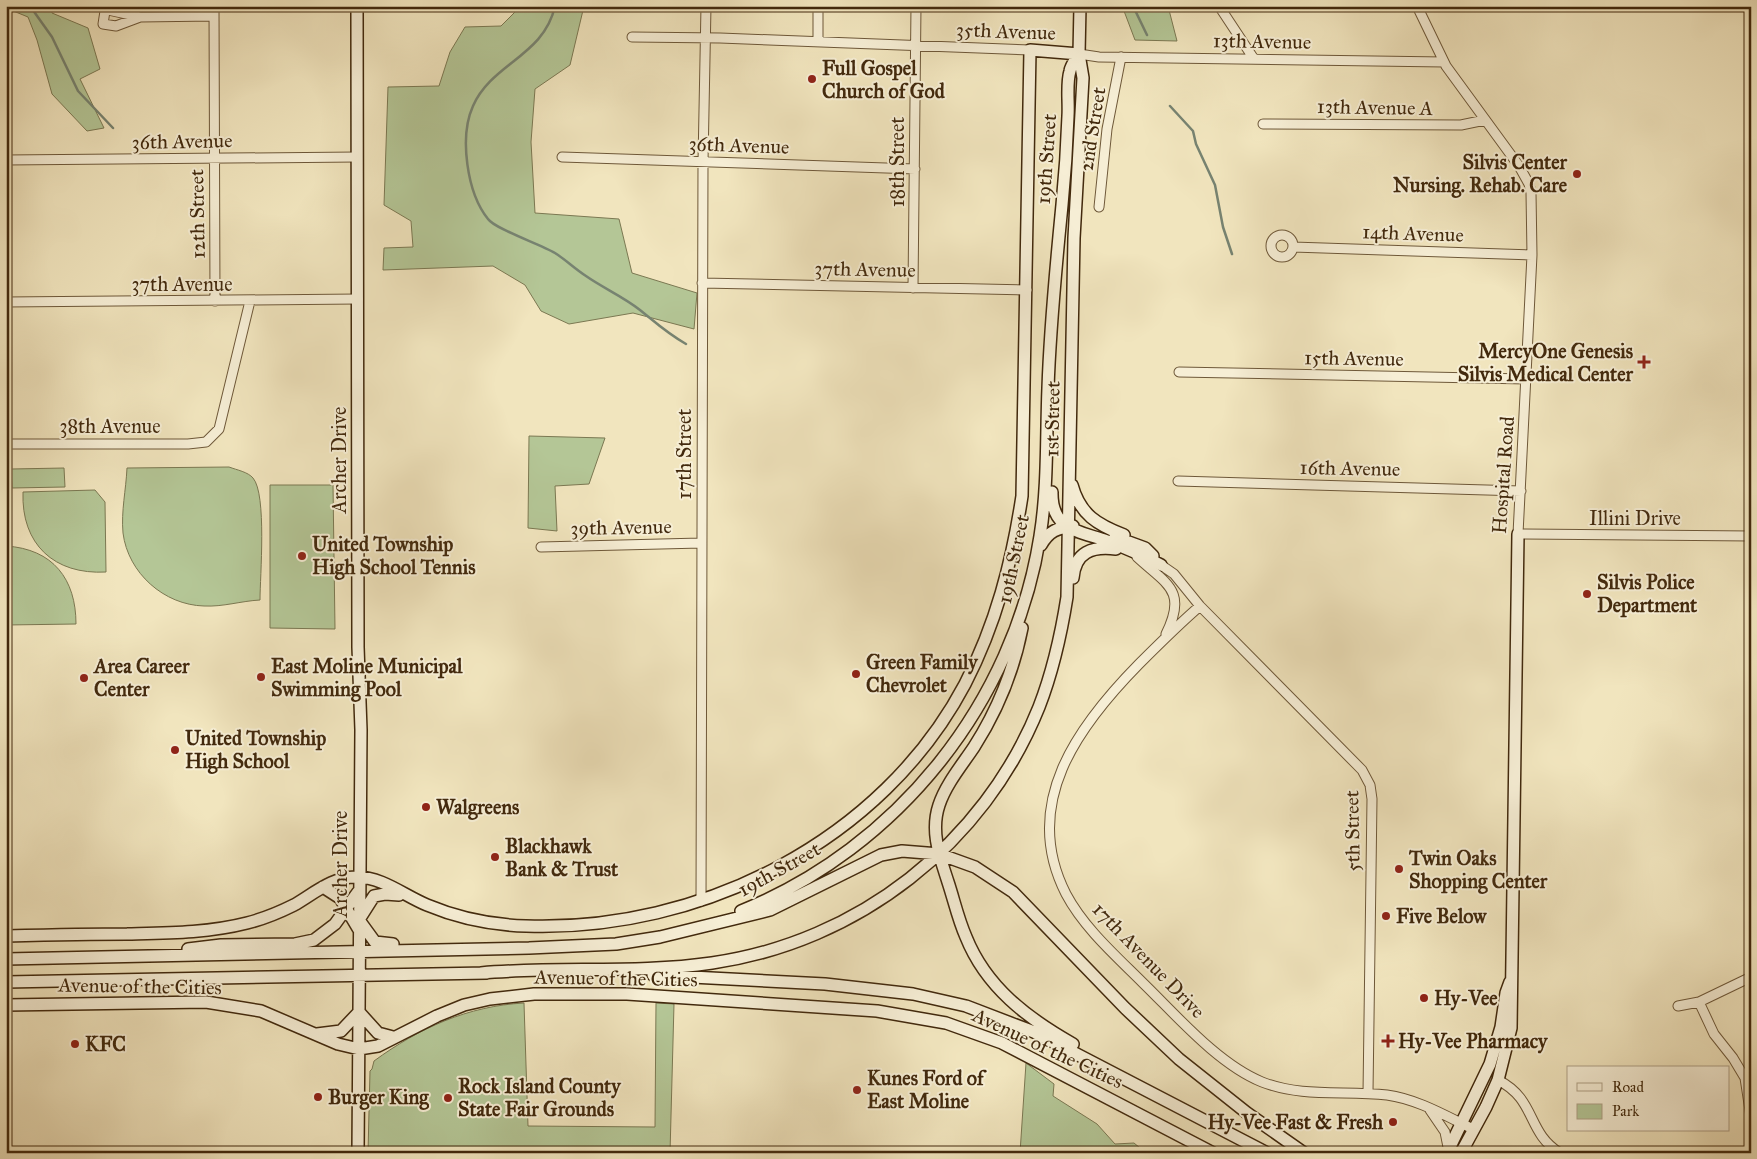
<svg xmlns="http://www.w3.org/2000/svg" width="1757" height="1159" viewBox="0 0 1757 1159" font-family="'IM FELL Great Primer',serif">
<rect width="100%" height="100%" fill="#f1e5be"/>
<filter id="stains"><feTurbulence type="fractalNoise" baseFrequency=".004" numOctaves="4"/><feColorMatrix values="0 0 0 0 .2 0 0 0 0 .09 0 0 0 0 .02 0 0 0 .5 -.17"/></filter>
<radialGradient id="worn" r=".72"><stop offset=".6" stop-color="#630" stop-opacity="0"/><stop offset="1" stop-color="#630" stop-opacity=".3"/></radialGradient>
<!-- green -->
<path fill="#b4c696" stroke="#7b7852" d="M 6,6 L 51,6 L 52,13 L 88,28 L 100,69 L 80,79 L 104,128 L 87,131 L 52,94 L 37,40 L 28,17 L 6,8 Z
M 521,6 L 584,6 L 570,65 L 535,89 L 531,142 L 535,213 L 619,219 L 632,273 L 697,293 L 694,329 L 633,313 L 569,324 L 541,311 L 525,285 L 493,266 L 383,270 L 384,248 L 413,247 L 411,221 L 384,205 L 388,87 L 439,86 L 450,52 L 465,27 L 501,26 Z
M 1127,6 L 1168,6 L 1177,41 L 1135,40 L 1124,11 Z
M 529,436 L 605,438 L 589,484 L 555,486 L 557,531 L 528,528 Z
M 229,467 C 237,470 248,472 253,478 C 267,494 260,577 260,600 C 241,601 223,607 204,606 C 164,605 128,573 123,533 C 121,511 126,490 127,468 Z
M 64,468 L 65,487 L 12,488 L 11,469 Z
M 270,485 L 333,485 L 335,629 L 270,628 Z
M 95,490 L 105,502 L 106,572 C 54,575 21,544 23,492 Z
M 6,546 C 53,549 76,579 76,624 L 6,625 Z
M 524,1003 L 528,1126 L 655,1127 L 656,1003 L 674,1004 L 670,1153 L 368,1153 L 370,1071 L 372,1069 L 374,1061 C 419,1028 468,1006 524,1003 Z
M 1026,1063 L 1054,1084 L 1053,1096 L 1097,1124 L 1115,1144 L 1134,1143 L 1146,1153 L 1020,1153 Z"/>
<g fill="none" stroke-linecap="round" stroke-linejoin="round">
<!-- stream -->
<path stroke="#778371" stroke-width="2.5" d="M 30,6 L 52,37 L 78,91 L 113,128
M 555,6 C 544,56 492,63 473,106 C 459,137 467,193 488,219 C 495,229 540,244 555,253 C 566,260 575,269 586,276 C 603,288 624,297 640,310 C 656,323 668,334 686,344
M 1133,6 L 1147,35
M 1170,106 L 1193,131 L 1196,144 L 1215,185 L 1223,227 L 1232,254"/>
<!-- street casing -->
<g stroke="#6e5839" stroke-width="11">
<path id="street" d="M 214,6 L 215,301
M 1219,6 L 1254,59
M 1417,6 L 1446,66 L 1519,166 L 1529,184 L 1531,193 L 1532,255 L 1518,534 L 1751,536
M 140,17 L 108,10 L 105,11 L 103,24 L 116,26 L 140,17 L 214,16
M 632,37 L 720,38 L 1030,50
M 818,42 L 818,6
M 1079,54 L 1099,57 L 1444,62
M 1263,124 L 1461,125 L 1485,120
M 562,157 L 915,169
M 6,160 L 357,157
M 1099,207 L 1107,129 L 1121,57
M1271 246a11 11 0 1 1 22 0a11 11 0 1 1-22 0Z
M 1293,247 L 1532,255
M 702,283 L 1027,290
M 913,288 L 916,6
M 6,302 L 358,299
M 1179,372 L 1527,379
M 6,444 L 188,444 L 206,442 L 219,429 L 250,301
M 1178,481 L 1521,491
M 541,547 L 701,543
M 1137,557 C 1166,584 1188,590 1166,634
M 1161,565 L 1174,574 L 1200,606 L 1362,770 L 1370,785 L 1372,799 L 1368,1093
M 1200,606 C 1179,624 1159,644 1139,664 C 1078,726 1020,804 1066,894 C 1084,928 1116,956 1143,983 C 1177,1016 1218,1064 1262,1082 C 1303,1098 1345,1090 1387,1095 C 1417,1099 1446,1116 1473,1129
M 701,901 L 703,162 L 706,6
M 1699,1002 L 1714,1034 L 1733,1058 L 1745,1078 L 1751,1117
M 1678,1006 L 1699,1002 L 1751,977
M 1498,1080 C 1537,1100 1526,1132 1560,1153
M 1430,1110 L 1445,1132 L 1448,1147"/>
</g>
<!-- secondary casing -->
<g stroke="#42290d" stroke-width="14">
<path id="secondary" d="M 357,6 L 358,647 L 361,730 L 358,1153
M 1072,485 C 1080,515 1098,525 1124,535
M 1052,492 C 1051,530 1079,531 1107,541 C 1126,548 1144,556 1161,565
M 1115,537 L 1145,548 L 1153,556
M 1041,545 C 1049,531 1057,528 1073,526
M 1073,578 C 1075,552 1092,546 1116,549
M 1022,628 C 1014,669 997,711 974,747 C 962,765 946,784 939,805 C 930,832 940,857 948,882 C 954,900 958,919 966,937 C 986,987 1027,1018 1073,1044
M 323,887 L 340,898 L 359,930
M 741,911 C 898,848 1014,702 1040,536 C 1048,487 1046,437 1048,388 C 1050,326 1056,266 1062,205 C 1065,175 1067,145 1068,116 C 1069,102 1066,84 1070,71 C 1071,65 1076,59 1079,54
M 360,918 L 374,896 L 385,894 L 399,895
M 359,920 L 375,942 L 393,944
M 6,936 C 46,935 87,934 127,934 C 167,933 208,933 247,923 C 263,919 280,912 294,905 C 313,894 334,876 357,877 C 382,877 405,896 427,905 C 458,918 492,925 526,926 C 701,932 882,841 965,684 C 996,624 1012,562 1022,496 L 1030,50 L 1079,54
M 188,949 L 221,945 L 295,944 L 314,940 L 335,924 L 358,892
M 6,959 L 529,948 L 616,944 L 660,937 L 770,910 L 881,855 L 902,851 L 939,854 L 975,867 L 1013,892 L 1125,1008 L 1179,1059 L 1247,1113 L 1304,1153
M 481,973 C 558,966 636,974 712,963 C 858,942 984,844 1039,707 C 1053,671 1061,635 1067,597 L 1074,238 L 1083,78 L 1079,54 L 1080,6
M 653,975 L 825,984 L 913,994 L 966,1006 L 1034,1032 L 1267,1153
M 6,982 L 487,973
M 6,1005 L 206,1002 L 261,1011 L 338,1044 L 359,1049 L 378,1046 L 437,1016 L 464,1005 L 490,999 L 534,994 L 627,994 L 877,1011 L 946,1023 L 1002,1043 L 1213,1153
M 317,1034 L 341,1031 L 359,1012 L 378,1033 L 393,1037
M 1447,1153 L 1490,1064 L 1501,1027 L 1506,993 L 1510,982
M 1461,1153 L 1486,1107 L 1498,1080 L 1511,1028 L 1518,534"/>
</g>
<!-- street -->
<use href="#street" stroke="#f6eed5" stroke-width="9"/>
<!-- secondary -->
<use href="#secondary" stroke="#f6eed5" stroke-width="11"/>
</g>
<!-- markers -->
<g fill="#8f2418" stroke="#f6eed5" stroke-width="2">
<circle cx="812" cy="79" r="5"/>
<circle cx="1577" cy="174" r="5"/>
<path d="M1641.5 354.5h5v5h5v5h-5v5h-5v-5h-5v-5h5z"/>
<circle cx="302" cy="556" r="5"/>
<circle cx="1587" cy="594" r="5"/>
<circle cx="856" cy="674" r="5"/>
<circle cx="261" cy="677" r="5"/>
<circle cx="84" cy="678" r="5"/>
<circle cx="175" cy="750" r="5"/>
<circle cx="426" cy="807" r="5"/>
<circle cx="495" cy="857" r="5"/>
<circle cx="1399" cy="869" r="5"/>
<circle cx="1386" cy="916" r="5"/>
<circle cx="1424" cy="998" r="5"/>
<path d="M1385.5 1033.5h5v5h5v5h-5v5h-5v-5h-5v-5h5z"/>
<circle cx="75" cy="1044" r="5"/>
<circle cx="857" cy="1090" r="5"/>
<circle cx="318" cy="1097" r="5"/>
<circle cx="448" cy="1098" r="5"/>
<circle cx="1393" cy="1122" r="5"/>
</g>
<g text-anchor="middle" stroke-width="4" stroke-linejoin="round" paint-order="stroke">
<!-- street labels -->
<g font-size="20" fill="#42290d" stroke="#f6eed5">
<text transform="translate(1006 31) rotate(2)" y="7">35th Avenue</text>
<text transform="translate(1262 41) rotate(1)" y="7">13th Avenue</text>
<text transform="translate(1375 107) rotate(1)" y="7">13th Avenue A</text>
<text transform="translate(1092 129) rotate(-81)" y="7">2nd Street</text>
<text transform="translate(182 141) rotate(-1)" y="7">36th Avenue</text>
<text transform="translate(739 145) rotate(2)" y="7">36th Avenue</text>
<text transform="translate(1046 159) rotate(-86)" y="7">19th Street</text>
<text transform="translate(897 162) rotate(-90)" y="7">18th Street</text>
<text transform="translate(197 214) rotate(-91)" y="7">12th Street</text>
<text transform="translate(1413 233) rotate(2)" y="7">14th Avenue</text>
<text transform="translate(865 269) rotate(1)" y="7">37th Avenue</text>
<text x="182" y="291">37th Avenue</text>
<text transform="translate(1354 358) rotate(1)" y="7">15th Avenue</text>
<text transform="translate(1052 419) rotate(-89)" y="7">1st Street</text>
<text x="110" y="433">38th Avenue</text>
<text transform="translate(684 454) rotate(-90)" y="7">17th Street</text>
<text transform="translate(339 460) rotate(-90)" y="7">Archer Drive</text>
<text transform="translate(1350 468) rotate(1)" y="7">16th Avenue</text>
<text transform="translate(1503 475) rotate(-86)" y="7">Hospital Road</text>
<text x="1635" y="525">Illini Drive</text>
<text transform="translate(621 527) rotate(-1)" y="7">39th Avenue</text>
<text transform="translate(1013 559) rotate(-78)" y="7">19th Street</text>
<text transform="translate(1352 831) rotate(-91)" y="7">5th Street</text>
<text transform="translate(340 864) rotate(-90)" y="7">Archer Drive</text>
<text transform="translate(779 869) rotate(-29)" y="7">19th Street</text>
<text transform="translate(1149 960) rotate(46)" y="7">17th Avenue Drive</text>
<text transform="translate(616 978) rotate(1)" y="7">Avenue of the Cities</text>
<text transform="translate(140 986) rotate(1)" y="7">Avenue of the Cities</text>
<text transform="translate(1048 1048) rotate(25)" y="7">Avenue of the Cities</text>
</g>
<!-- poi labels -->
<g font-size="20" font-weight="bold" fill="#42290d" stroke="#f6eed5" text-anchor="start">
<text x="822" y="75">Full Gospel<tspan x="822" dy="23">Church of God</tspan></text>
<text x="1567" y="169" text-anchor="end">Silvis Center<tspan x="1567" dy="23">Nursing. Rehab. Care</tspan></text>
<text x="1633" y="358" text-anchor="end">MercyOne Genesis<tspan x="1633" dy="23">Silvis Medical Center</tspan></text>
<text x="312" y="551">United Township<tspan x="312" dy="23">High School Tennis</tspan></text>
<text x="1597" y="589">Silvis Police<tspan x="1597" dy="23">Department</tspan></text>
<text x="866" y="669">Green Family<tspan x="866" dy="23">Chevrolet</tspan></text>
<text x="94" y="673">Area Career<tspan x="94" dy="23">Center</tspan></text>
<text x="271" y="673">East Moline Municipal<tspan x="271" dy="23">Swimming Pool</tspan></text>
<text x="185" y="745">United Township<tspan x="185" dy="23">High School</tspan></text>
<text x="436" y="814">Walgreens</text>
<text x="505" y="853">Blackhawk<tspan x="505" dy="23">Bank &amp; Trust</tspan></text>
<text x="1409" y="865">Twin Oaks<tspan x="1409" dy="23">Shopping Center</tspan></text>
<text x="1396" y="923">Five Below</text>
<text x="1434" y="1005">Hy-Vee</text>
<text x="1398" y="1048">Hy-Vee Pharmacy</text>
<text x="85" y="1051">KFC</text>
<text x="867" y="1085">Kunes Ford of<tspan x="867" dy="23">East Moline</tspan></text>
<text x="458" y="1093">Rock Island County<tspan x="458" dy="23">State Fair Grounds</tspan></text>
<text x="328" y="1104">Burger King</text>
<text x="1383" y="1129" text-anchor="end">Hy-Vee Fast &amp; Fresh</text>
</g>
</g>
<!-- margin -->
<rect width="1757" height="1159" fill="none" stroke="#f1e5be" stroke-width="25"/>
<rect x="8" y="8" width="1742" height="1144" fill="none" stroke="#42290d" stroke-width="2.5"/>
<rect x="12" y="12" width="1732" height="1134" fill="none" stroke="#42290d"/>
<!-- legend -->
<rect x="1567" y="1066" width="162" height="65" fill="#f6eed5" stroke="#ae9f85"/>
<rect x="1577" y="1083" width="25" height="8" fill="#f6eed5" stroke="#ae9f85"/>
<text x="1612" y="1092" font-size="15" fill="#42290d">Road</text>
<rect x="1577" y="1104" width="25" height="15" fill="#b4c696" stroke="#ae9f85"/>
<text x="1612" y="1116" font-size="15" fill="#42290d">Park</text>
<rect width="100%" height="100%" filter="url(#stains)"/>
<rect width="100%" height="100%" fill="url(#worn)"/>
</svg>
